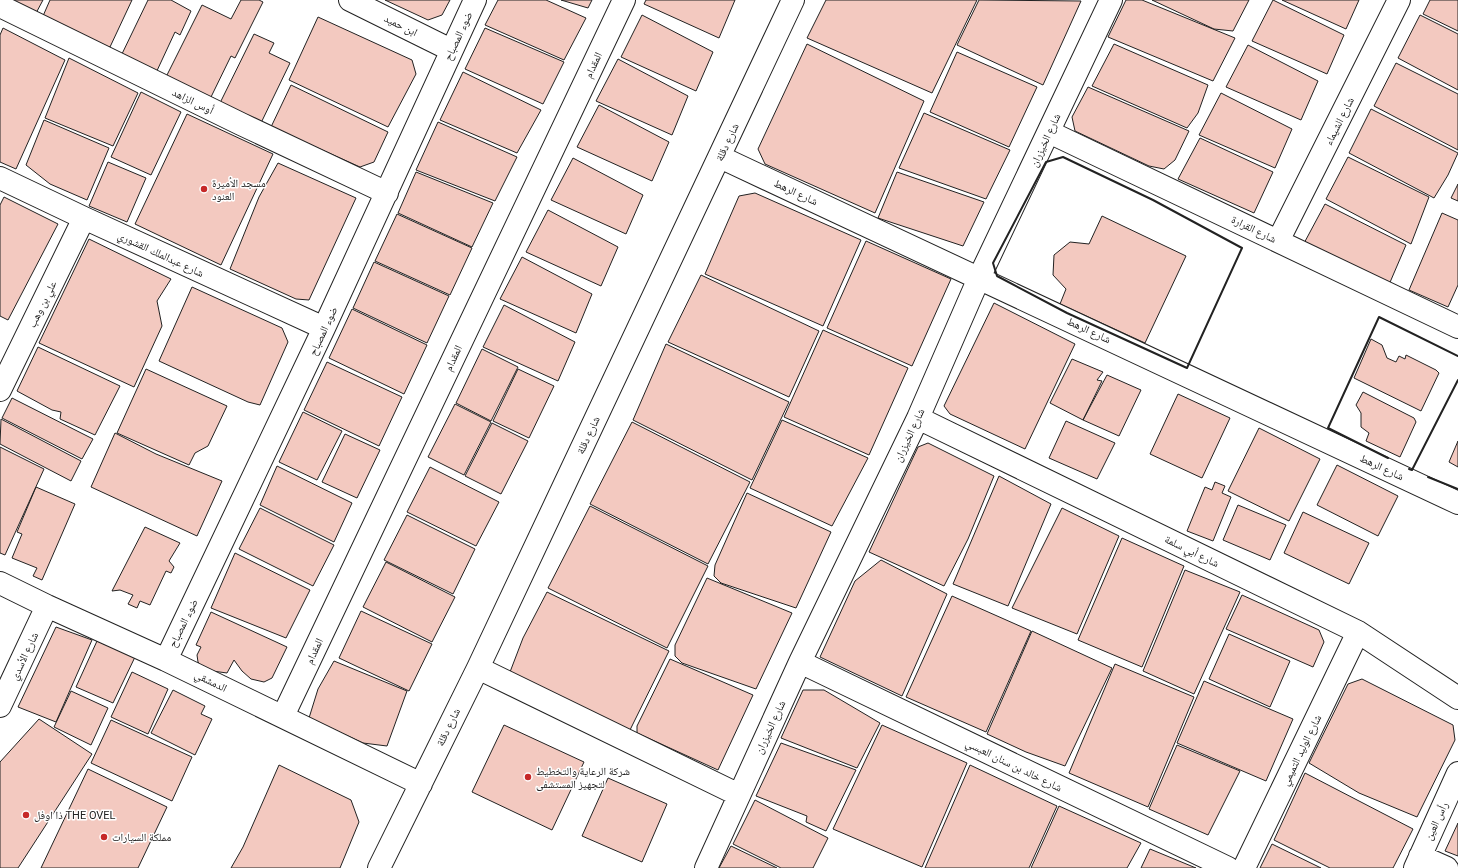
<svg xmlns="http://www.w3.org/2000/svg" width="1458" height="868" viewBox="0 0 1458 868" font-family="Roboto,'Noto Naskh Arabic',sans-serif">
<rect width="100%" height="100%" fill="#fff"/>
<!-- building -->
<path fill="#f3c9c0" stroke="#222" d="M 0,0 L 43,0 L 35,15 Z
M 50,0 L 132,0 L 110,47 L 96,44 L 43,16 Z
M 148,0 L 171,0 L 191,11 L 180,35 L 175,32 L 155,75 L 120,58 Z
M 241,0 L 259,0 L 263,2 L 235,58 L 231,56 L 211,97 L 215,99 L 212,107 L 163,83 L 202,5 L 231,19 Z
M 385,0 L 450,0 L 442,15 L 428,20 Z
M 498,0 L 546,0 L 586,18 L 564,60 L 485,25 Z
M 561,0 L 592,0 L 588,8 Z
M 646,0 L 735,0 L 719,38 L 644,4 Z
M 826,0 L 977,0 L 932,93 L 807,38 Z
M 979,0 L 1081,1 L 1043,85 L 957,45 Z
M 1126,0 L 1142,0 L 1235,38 L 1213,81 L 1108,37 Z
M 1152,0 L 1249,0 L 1233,31 L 1214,29 Z
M 1273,0 L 1344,35 L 1327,74 L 1252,41 Z
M 1282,0 L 1359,0 L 1346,29 Z
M 1430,0 L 1458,0 L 1458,31 L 1423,14 Z
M 642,15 L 713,52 L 696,91 L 621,57 Z
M 1420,15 L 1458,34 L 1458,90 L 1398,58 Z
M 318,17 L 412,60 L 416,74 L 388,127 L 289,80 Z
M 3,28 L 65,60 L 16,169 L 0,162 L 0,35 Z
M 485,28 L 564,62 L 543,104 L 465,69 Z
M 254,34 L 274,43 L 269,53 L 290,63 L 260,125 L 219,105 Z
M 807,44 L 924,101 L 875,213 L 765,164 L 758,149 Z
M 1114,44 L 1208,85 L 1198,113 L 1187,128 L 1092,86 Z
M 1248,45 L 1318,81 L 1301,120 L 1226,87 Z
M 957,52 L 1037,87 L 1009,147 L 930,112 Z
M 69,58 L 138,93 L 113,146 L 45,118 Z
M 618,59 L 688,96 L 672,135 L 596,101 Z
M 1396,63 L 1458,94 L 1458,150 L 1374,106 Z
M 463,72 L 541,110 L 517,153 L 440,120 Z
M 291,85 L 388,132 L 374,162 L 360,167 L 271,127 Z
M 1088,87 L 1189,131 L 1175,160 L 1164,169 L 1149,166 L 1075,131 L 1072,117 Z
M 141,92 L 181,112 L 151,175 L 111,157 Z
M 1221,93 L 1292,129 L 1275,168 L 1199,135 Z
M 599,105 L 669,142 L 652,181 L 577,147 Z
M 1371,109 L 1458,153 L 1448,175 L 1434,198 L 1349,153 Z
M 924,113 L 1010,150 L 986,199 L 899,168 Z
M 187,114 L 273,154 L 221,265 L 135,224 Z
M 44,120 L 109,148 L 87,200 L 50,184 L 26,165 Z
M 438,122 L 517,157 L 495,201 L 416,170 Z
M 1200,138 L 1273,172 L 1254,213 L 1178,179 Z
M 1348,157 L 1429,197 L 1411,244 L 1326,199 Z
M 573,158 L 643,195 L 626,234 L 551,200 Z
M 108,162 L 146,178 L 127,222 L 89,206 Z
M 278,163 L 356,198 L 309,300 L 296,299 L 230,269 L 259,197 Z
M 416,172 L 493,203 L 472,247 L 398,213 Z
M 897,172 L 984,202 L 963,246 L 878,218 Z
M 1458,184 L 1458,201 L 1451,198 Z
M 755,193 L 861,240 L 823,326 L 705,274 L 739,196 Z
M 4,197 L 58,224 L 8,320 L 0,316 L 0,205 Z
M 1325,204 L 1406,245 L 1388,287 L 1302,247 Z
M 548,210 L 618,247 L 601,286 L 526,252 Z
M 1442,213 L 1458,220 L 1458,285 L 1448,307 L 1409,290 Z
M 397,214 L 472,248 L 450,295 L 375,261 Z
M 1102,216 L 1186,256 L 1145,343 L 1060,304 L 1066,289 L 1053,275 L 1054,255 L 1070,242 L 1089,244 Z
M 89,239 L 171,279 L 157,301 L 162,326 L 134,387 L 39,343 Z
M 866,241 L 951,279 L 912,366 L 827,328 Z
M 522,257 L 592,294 L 576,333 L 500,299 Z
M 374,262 L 449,296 L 427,343 L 353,308 Z
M 701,275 L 819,331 L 789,397 L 668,342 Z
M 192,287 L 282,328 L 288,342 L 260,405 L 248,402 L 159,361 Z
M 994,303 L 1075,344 L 1025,449 L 950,414 L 944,406 Z
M 504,305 L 575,342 L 558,381 L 483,347 Z
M 352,309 L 427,345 L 404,394 L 329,358 Z
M 823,330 L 908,368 L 869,455 L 784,417 Z
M 1371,339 L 1382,345 L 1387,358 L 1396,362 L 1399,356 L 1405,359 L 1406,355 L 1436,370 L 1439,373 L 1421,411 L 1354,378 Z
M 666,344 L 789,402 L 752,480 L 633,420 Z
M 38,347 L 120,386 L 95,435 L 60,419 L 61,412 L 52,410 L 17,391 Z
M 482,349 L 518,367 L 491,421 L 456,403 Z
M 1072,359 L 1103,372 L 1097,380 L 1102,381 L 1083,420 L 1050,403 Z
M 327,362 L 402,397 L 379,446 L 304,410 Z
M 146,369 L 227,406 L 208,446 L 195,453 L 189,465 L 117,433 Z
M 518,369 L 554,386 L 529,438 L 493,421 Z
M 1107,375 L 1141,390 L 1119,436 L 1083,420 Z
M 1363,392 L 1414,418 L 1416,422 L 1400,457 L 1366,441 L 1369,433 L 1361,427 L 1361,413 L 1356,405 Z
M 1178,394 L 1230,418 L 1202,478 L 1150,454 Z
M 12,398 L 93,439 L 82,459 L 2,418 Z
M 455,404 L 491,422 L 464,475 L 428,457 Z
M 303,412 L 342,431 L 317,480 L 279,462 Z
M 1,419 L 81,461 L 71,481 L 0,444 Z
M 782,420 L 868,458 L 832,526 L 750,488 Z
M 1066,421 L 1115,443 L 1097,479 L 1049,458 Z
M 632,422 L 750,482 L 708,564 L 590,504 Z
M 492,423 L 528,441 L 501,494 L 465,476 Z
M 1259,428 L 1320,459 L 1289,521 L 1228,491 Z
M 115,433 L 156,454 L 222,481 L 197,536 L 91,487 Z
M 345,434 L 380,450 L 357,498 L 322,482 Z
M 1458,441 L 1458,467 L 1449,462 Z
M 928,443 L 994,476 L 968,539 L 944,586 L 869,552 L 918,447 Z
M 0,447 L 44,469 L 5,555 L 0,553 Z
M 1337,465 L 1398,496 L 1378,536 L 1317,505 Z
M 277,466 L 352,503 L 334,542 L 260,505 Z
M 430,467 L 499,502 L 476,546 L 407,512 Z
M 999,476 L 1051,504 L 1008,606 L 953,584 Z
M 1215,482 L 1225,486 L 1222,493 L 1231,497 L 1213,541 L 1187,531 L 1205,487 L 1212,490 Z
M 36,487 L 75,504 L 42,580 L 33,576 L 37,568 L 12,558 L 22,534 L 17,532 Z
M 747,493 L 831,532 L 796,608 L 721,583 L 714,576 L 715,565 Z
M 1238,505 L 1286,525 L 1270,560 L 1223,540 Z
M 590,506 L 708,566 L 667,648 L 548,588 Z
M 260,508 L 334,545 L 313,586 L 239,549 Z
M 1062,508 L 1119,536 L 1077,634 L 1012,608 Z
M 1303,512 L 1369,543 L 1349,584 L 1284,553 Z
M 407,515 L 475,549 L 453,594 L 384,560 Z
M 145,527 L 180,543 L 169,561 L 174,567 L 171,573 L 166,571 L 150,605 L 140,601 L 137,608 L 128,604 L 133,595 L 120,590 L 112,591 Z
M 1122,538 L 1184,566 L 1142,667 L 1078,640 Z
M 235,553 L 310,590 L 286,638 L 211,608 Z
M 881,560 L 947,594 L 902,696 L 820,657 L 855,581 Z
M 386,562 L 455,597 L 432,642 L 363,607 Z
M 1185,570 L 1240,592 L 1194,694 L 1143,671 Z
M 707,578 L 792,613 L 756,689 L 682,663 L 675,656 L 675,645 Z
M 547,592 L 669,651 L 629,732 L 510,672 L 523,638 Z
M 1242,595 L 1319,630 L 1324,642 L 1313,667 L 1226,629 Z
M 952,596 L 1031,631 L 986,732 L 906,697 Z
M 361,611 L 432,644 L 409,691 L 339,658 Z
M 211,612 L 287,647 L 272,678 L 264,682 L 251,679 L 242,671 L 234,660 L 227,673 L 205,670 L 198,662 L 197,655 L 201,647 L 196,645 Z
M 56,627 L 92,640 L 56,722 L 18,707 Z
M 1032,631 L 1112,668 L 1065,766 L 1026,752 L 987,734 Z
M 1229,634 L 1290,661 L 1270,707 L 1209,679 Z
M 97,641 L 135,657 L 113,703 L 76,687 Z
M 670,659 L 753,695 L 718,770 L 637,733 L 637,726 Z
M 334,661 L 407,691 L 387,746 L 363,743 L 309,718 L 318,689 Z
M 1115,664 L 1194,697 L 1148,807 L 1069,773 Z
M 132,672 L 168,689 L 148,734 L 111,717 Z
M 1362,679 L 1453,725 L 1455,740 L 1417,817 L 1359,793 L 1309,763 L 1348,684 Z
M 1204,681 L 1293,719 L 1266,781 L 1177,743 Z
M 173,690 L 205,706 L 201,714 L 212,719 L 195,755 L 151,733 Z
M 803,690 L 824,690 L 880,723 L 857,768 L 781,738 Z
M 71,691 L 108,708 L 91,745 L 54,727 Z
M 39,719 L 92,754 L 18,868 L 0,868 L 0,762 Z
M 111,720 L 192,757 L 172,801 L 91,763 Z
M 504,725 L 584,762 L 552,830 L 472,792 Z
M 882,725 L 967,763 L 922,867 L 833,829 Z
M 781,743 L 856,770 L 826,831 L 806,822 L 807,816 L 756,796 Z
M 1177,745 L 1240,771 L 1208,835 L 1149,809 Z
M 279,765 L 351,800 L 359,822 L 340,868 L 231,868 L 243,847 Z
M 970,765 L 1057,806 L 1029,868 L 925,868 Z
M 88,769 L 167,807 L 138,868 L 41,868 Z
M 1305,773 L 1413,829 L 1393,868 L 1330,868 L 1274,840 Z
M 608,778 L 667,804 L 642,862 L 582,836 Z
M 755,800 L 828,838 L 813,868 L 781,868 L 733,844 Z
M 1059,806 L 1141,843 L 1127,868 L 1031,868 Z
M 1458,823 L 1458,856 L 1445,851 Z
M 1272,844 L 1321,868 L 1260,868 Z
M 731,846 L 777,868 L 719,868 Z
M 1150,849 L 1196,868 L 1141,868 Z"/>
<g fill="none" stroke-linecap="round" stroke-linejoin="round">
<!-- minor casing -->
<g stroke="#222" stroke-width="24">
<path id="minor" d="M 350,0 L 451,50
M 0,6 L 241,124 L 387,193
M 1049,132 L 1458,327
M 720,157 L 1458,503
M 0,178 L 84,218 L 324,328
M 1278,241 L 1399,0
M 0,390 L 84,218
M 918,418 L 1358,632 L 1458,698
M 0,583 L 47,606 L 166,660 L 421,784
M 166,660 L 324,328 L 475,0
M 800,662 L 1228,868
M 478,668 L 739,795
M 0,706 L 47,606
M 283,716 L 624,0
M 1420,856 L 1447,868
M 379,868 L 478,668 L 793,0
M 706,868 L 800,662 L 918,418 L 979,278 L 1111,0
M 1244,868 L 1358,632
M 1415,868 L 1458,773"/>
</g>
<!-- minor -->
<use href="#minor" stroke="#fff" stroke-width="22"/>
<!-- wall -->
<path stroke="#222" stroke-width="2" d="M 1063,157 L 1153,200 L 1242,248 L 1187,368 L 1067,313 L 997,276 L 993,263 L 1046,162 Z
M 1388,458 L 1328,428 L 1379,317 L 1458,356
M 1409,469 L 1412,470 L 1458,380
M 1428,477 L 1458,489"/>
</g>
<!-- markers -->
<g fill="#c62828" stroke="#fff" stroke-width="1.5">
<circle cx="204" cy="189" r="4"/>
<circle cx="528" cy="777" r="4"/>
<circle cx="26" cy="815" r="4"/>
<circle cx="104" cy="837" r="4"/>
</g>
<g text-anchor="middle" stroke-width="3" stroke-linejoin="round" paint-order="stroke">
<!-- street labels -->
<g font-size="11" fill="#222" stroke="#fff">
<text transform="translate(401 25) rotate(26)" y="4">ابن حميد</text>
<text transform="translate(458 36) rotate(-65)" y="4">ضوء المصباح</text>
<text transform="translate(593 65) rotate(-65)" y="4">المقدام</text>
<text transform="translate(193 101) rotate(26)" y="4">أوس الزاهد</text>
<text transform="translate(1339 121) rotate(-63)" y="4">شارع الشيماء</text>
<text transform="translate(1045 140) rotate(-65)" y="4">شارع الخيزران</text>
<text transform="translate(727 142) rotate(-65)" y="4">شارع دقلة</text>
<text transform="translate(796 192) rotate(25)" y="4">شارع الرهط</text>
<text transform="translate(1254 229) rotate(26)" y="4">شارع القرارة</text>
<text transform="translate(161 254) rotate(25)" y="4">شارع عبدالملك القشوري</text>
<text transform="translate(42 304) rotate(-64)" y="4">علي بن وهب</text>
<text transform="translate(1089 330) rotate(25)" y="4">شارع الرهط</text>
<text transform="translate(323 331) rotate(-65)" y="4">ضوء المصباح</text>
<text transform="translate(453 358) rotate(-65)" y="4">المقدام</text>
<text transform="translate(588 435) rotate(-65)" y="4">شارع دقلة</text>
<text transform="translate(909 435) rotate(-65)" y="4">شارع الخيزران</text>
<text transform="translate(1382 467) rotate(25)" y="4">شارع الرهط</text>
<text transform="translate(1192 551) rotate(26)" y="4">شارع أبي سلمة</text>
<text transform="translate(183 623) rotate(-64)" y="4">ضوء المصباح</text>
<text transform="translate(314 651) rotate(-65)" y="4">المقدام</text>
<text transform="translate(24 656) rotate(-65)" y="4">شارع الأسدي</text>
<text transform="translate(211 681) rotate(26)" y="4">الدمشقي</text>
<text transform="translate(448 727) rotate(-64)" y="4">شارع دقلة</text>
<text transform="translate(770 727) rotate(-65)" y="4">شارع الخيزران</text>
<text transform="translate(1301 750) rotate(-64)" y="4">شارع الوليد التميمي</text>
<text transform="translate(1014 765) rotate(26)" y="4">شارع خالد بن سنان العبسي</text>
<text transform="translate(1436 821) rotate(-65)" y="4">رأس العين</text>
</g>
<!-- poi labels -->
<g font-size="11" fill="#222" stroke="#fff" text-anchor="start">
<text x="212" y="187">مسجد الأميرة<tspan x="212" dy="13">العنود</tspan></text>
<text x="536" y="775">شركة الرعاية والتخطيط<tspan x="536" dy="13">لتجهيز المستشفى</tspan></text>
<text x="34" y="819">ذا اوفل THE OVEL</text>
<text x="112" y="841">مملكة السيارات</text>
</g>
</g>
</svg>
